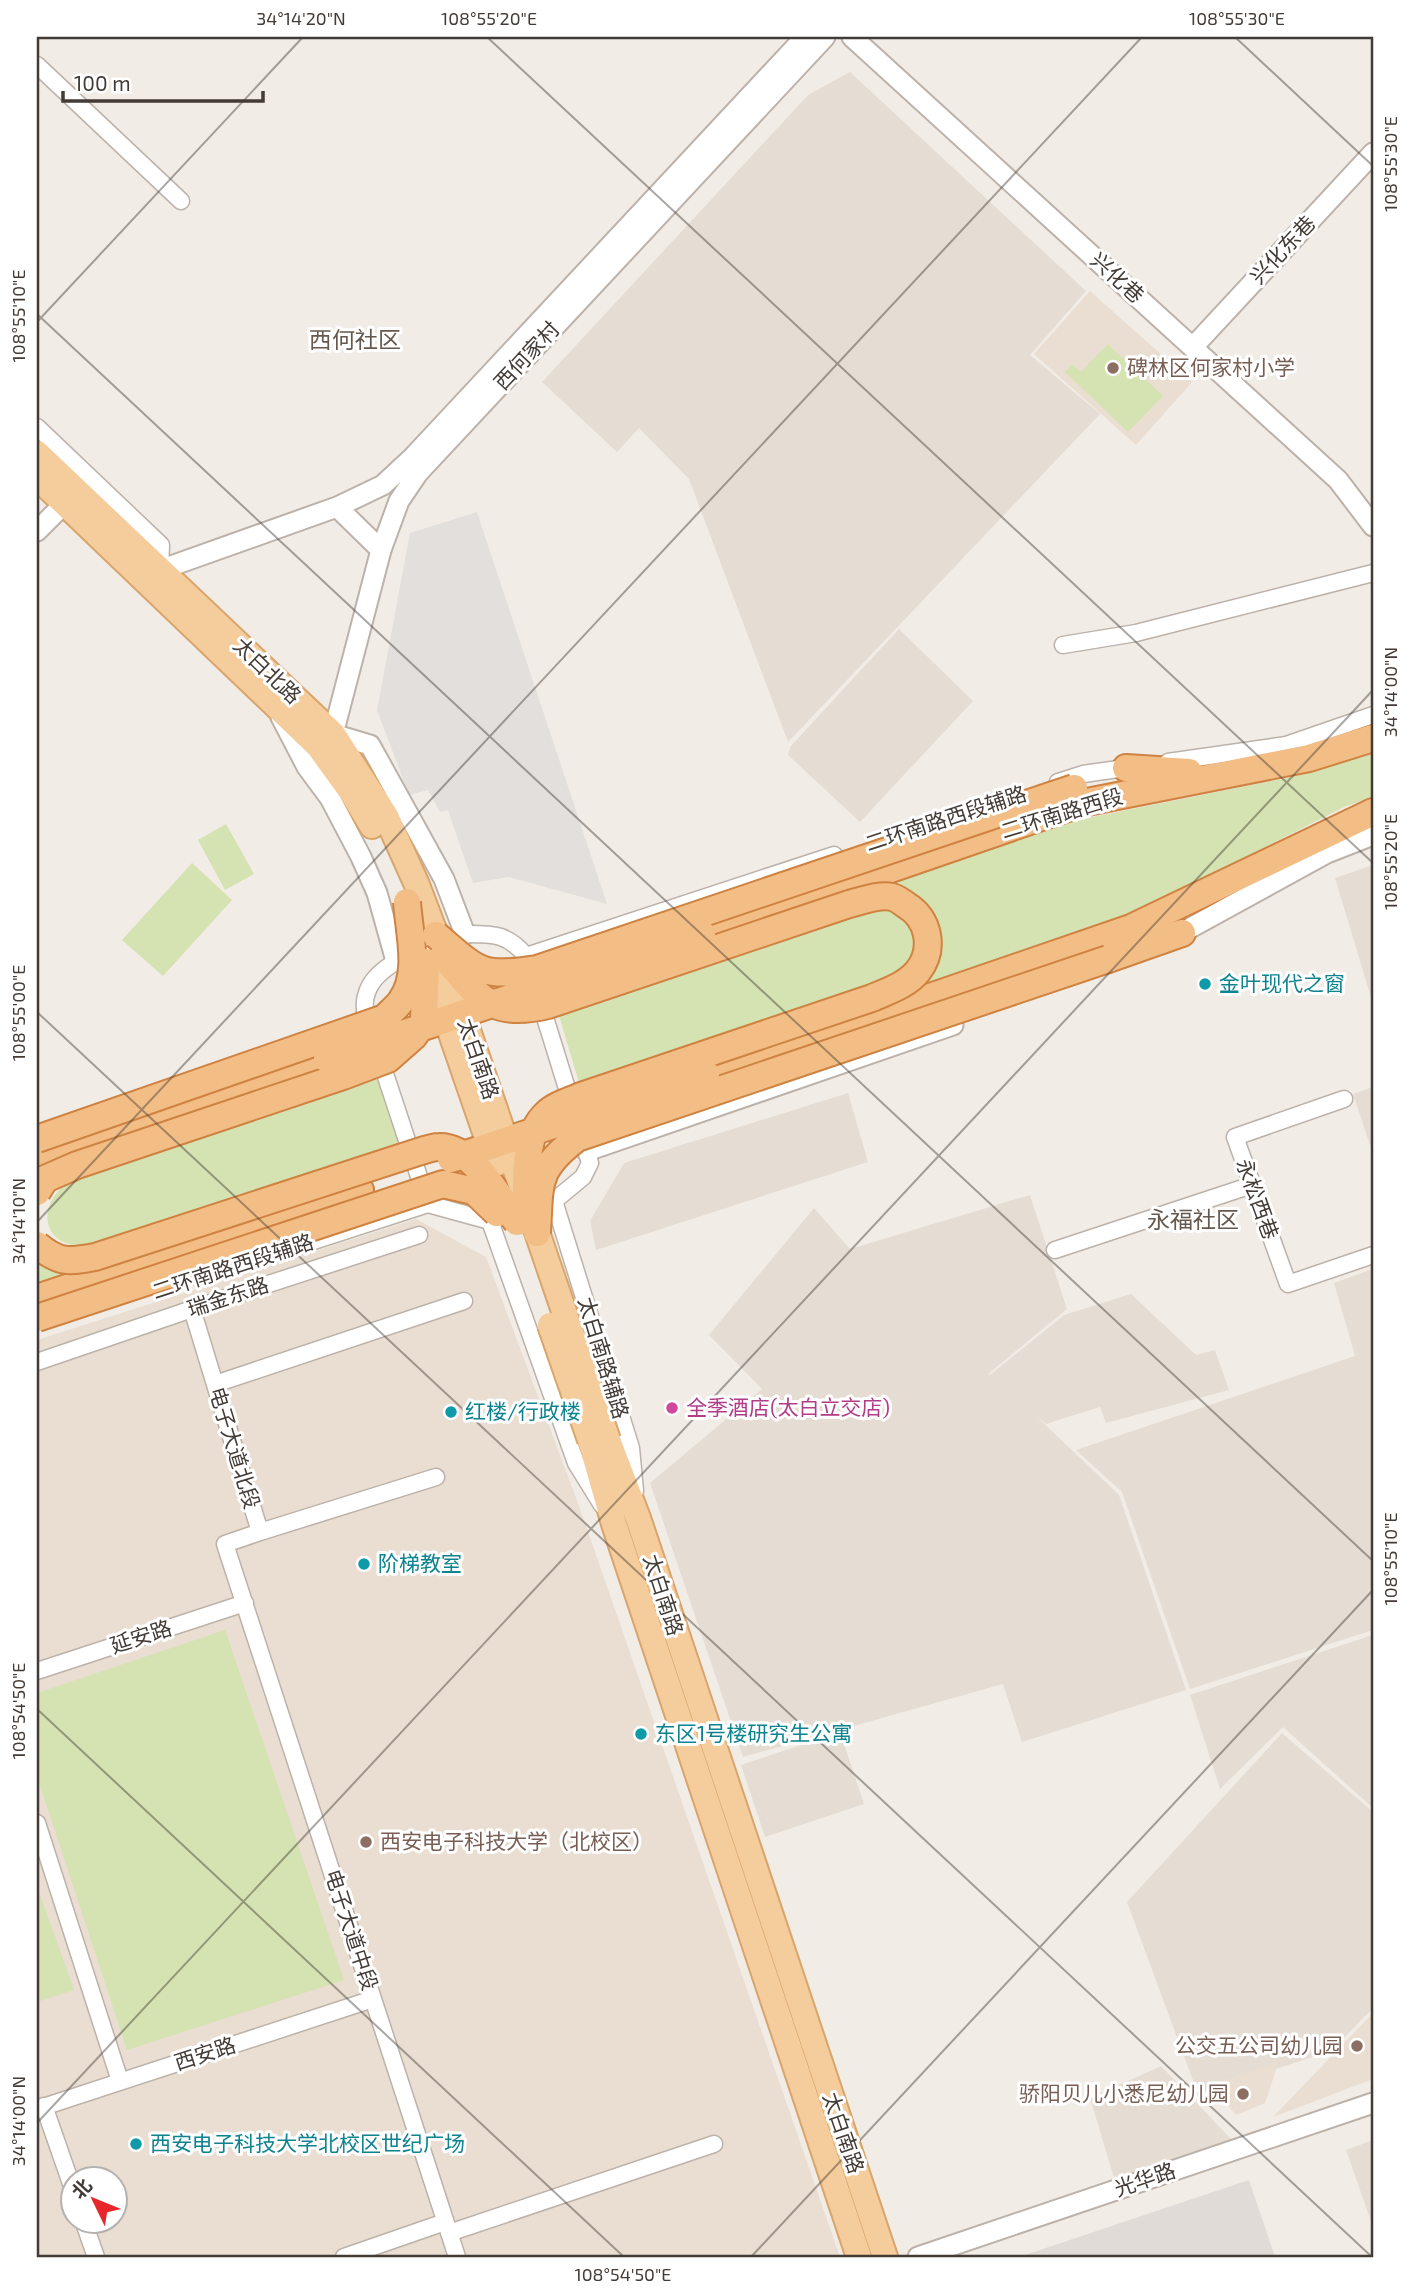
<svg xmlns="http://www.w3.org/2000/svg" width="1410" height="2294" viewBox="0 0 1410 2294" font-family="'Exo 2','Noto Sans SC',sans-serif">
<rect width="100%" height="100%" fill="#f1ece6"/>
<!-- residential -->
<path fill="#e5ddd4" d="M 850,72 L 1086,291 L 1030,355 L 1100,414 L 788,742 L 689,479 L 639,428 L 617,452 L 542,382 L 808,95 Z
M 899,629 L 973,701 L 860,822 L 788,755 L 790,747 Z
M 1373,865 L 1373,1004 L 1335,878 Z
M 1373,1087 L 1373,1154 L 1353,1094 Z
M 848,1093 L 868,1162 L 596,1250 L 590,1221 L 624,1163 Z
M 1030,1195 L 1067,1309 L 988,1374 L 990,1375 L 1064,1315 L 1131,1294 L 1196,1355 L 1215,1350 L 1229,1390 L 1106,1423 L 1100,1407 L 1046,1424 L 1036,1416 L 1119,1495 L 1186,1690 L 1022,1742 L 1003,1684 L 743,1757 L 650,1483 L 762,1389 L 709,1335 L 814,1208 L 850,1249 Z
M 1373,1269 L 1373,1630 L 1190,1689 L 1122,1492 L 1076,1450 L 1355,1356 L 1334,1283 Z
M 1373,1635 L 1373,1808 L 1283,1727 L 1220,1789 L 1190,1695 Z
M 840,1732 L 864,1804 L 765,1837 L 741,1765 Z
M 1282,1733 L 1373,1812 L 1373,2008 L 1331,2051 L 1198,2094 L 1127,1902 Z
M 1161,2066 L 1234,2142 L 1115,2181 L 1090,2098 Z
M 1373,2140 L 1373,2227 L 1346,2150 Z"/>
<!-- industrial -->
<path fill="#e0dbd7" d="M 1249,2180 L 1275,2257 L 1019,2257 Z"/>
<!-- education -->
<path fill="#e9ded1" fill-rule="evenodd" d="M 1090,291 L 1192,382 L 1136,445 L 1034,354 Z
M 416,1219 L 486,1257 L 579,1506 L 840,2257 L 37,2257 L 37,1340 ZM 74,2178 L 116,2178 L 116,2220 L 74,2220 Z
M 1373,2013 L 1373,2079 L 1273,2117 Z
M 1279,2061 L 1265,2103 L 1236,2115 L 1210,2085 Z"/>
<!-- green -->
<path fill="#d5e2b1" d="M 1108,344 L 1163,396 L 1128,432 L 1065,372 L 1072,364 L 1081,372 Z
M 1373,751 L 1373,797 L 1344,807 L 1123,919 L 913,987 L 935,956 L 882,884 L 1078,820 L 1287,778 Z
M 226,824 L 254,874 L 225,890 L 198,840 Z
M 192,863 L 232,900 L 163,976 L 122,940 Z
M 879,904 L 909,916 L 919,951 L 895,979 L 580,1086 L 557,1009 Z
M 378,1079 L 400,1145 L 87,1246 C 64,1248 41,1234 49,1207 C 51,1198 59,1190 65,1184 Z
M 37,1253 L 74,1272 L 37,1284 Z
M 225,1630 L 344,1980 L 127,2050 L 37,1776 L 37,1693 Z
M 37,1886 L 74,1990 L 37,2002 Z"/>
<!-- parking -->
<path fill="#e2dfdd" d="M 477,512 L 607,904 L 509,877 L 473,883 L 448,810 L 440,812 L 428,790 L 409,795 L 377,710 L 410,533 Z"/>
<g fill="none" stroke-linecap="round" stroke-linejoin="round">
<!-- minor casing -->
<g stroke="#bcb2a9" stroke-width="19">
<path id="minor" d="M 37,65 L 181,201
M 37,427 L 161,545 L 160,570
M 1063,645 L 1136,633 L 1373,573
M 1168,762 L 1286,745 L 1373,715
M 1058,782 L 1083,774 L 1132,767
M 465,934 C 492,934 507,933 526,956 L 590,1163 L 583,1177 L 554,1201 L 490,1221 L 428,1204 L 365,1013 C 365,1008 364,1001 366,996 C 374,960 434,946 465,934 Z
M 526,956 L 834,855
M 1344,1099 L 1235,1137 L 1288,1284 L 1373,1255
M 554,1201 L 631,1448 L 635,1491
M 490,1221 L 576,1463 L 602,1505
M 1055,1250 L 1252,1185
M 199,1278 L 428,1204
M 192,1309 L 260,1532 L 225,1544 L 457,2257
M 37,1362 L 192,1309 L 419,1235
M 215,1384 L 464,1301
M 260,1532 L 436,1477
M 37,1671 L 245,1603
M 37,1823 L 120,2081
M 44,2106 L 74,2192
M 37,2109 L 373,1999
M 83,2220 L 96,2257
M 449,2233 L 714,2144
M 344,2257 L 445,2222"/>
</g>
<!-- tertiary casing -->
<g stroke="#bcb2a9" stroke-width="23">
<path id="tertiary" d="M 852,37 L 1338,480 L 1373,526
M 1193,347 L 1373,153
M 337,507 L 381,550
M 37,531 L 65,503
M 160,570 L 337,507 L 383,485 L 412,458 L 805,37
M 281,717 L 307,767 L 330,798 L 361,857 L 377,893 L 396,961
M 465,934 L 444,879 L 370,745 L 333,734 L 381,550 L 399,501 L 418,473 L 825,37
M 1172,938 L 1327,853 L 1373,835
M 587,1151 L 953,1025
M 918,2257 L 1373,2103"/>
</g>
<!-- primary casing -->
<g stroke="#d8a56c" stroke-width="28">
<path id="primary" d="M 37,453 L 333,734 L 386,816 L 417,885 L 436,935
M 37,477 L 318,746 L 352,793 L 372,826
M 590,1440 L 614,1524 L 859,2257
M 608,1440 L 638,1518 L 885,2257"/>
</g>
<!-- trunk casing -->
<g stroke="#cf8342" stroke-width="30">
<path id="trunk" d="M 1126,768 L 1189,772
M 702,934 L 1082,803 L 1309,758 L 1373,738
M 1108,959 L 1182,933
M 706,1074 L 1131,928 L 1373,812
M 37,1159 L 327,1059
M 37,1298 L 360,1190"/>
</g>
<!-- minor -->
<use href="#minor" stroke="#fff" stroke-width="16"/>
<!-- tertiary -->
<use href="#tertiary" stroke="#fff" stroke-width="19"/>
<!-- primary -->
<use href="#primary" stroke="#f5cc9b" stroke-width="24"/>
<!-- trunk -->
<use href="#trunk" stroke="#f3be86" stroke-width="26"/>
<!-- primary-bridge casing -->
<g stroke="#d8a56c" stroke-width="28" stroke-linecap="butt">
<path id="primary-bridge" d="M 443,957 L 608,1440
M 427,964 L 496,1164
M 550,1325 L 590,1440"/>
</g>
<!-- trunk-bridge casing -->
<g stroke="#cf8342" stroke-width="30" stroke-linecap="butt">
<path id="trunk-bridge" d="M 436,935 C 478,971 480,978 537,969 L 1074,788
M 443,956 C 479,997 490,1019 548,1005 L 849,904 C 862,901 879,894 892,897 C 896,898 902,902 906,905 C 929,919 935,949 918,971 C 907,985 888,991 872,998 L 581,1096 C 570,1101 555,1105 546,1114 C 525,1134 526,1172 526,1198
M 327,1059 L 702,934
M 37,1139 L 385,1018 C 390,1012 397,1007 401,1001 C 421,974 409,933 407,902
M 451,1159 L 706,1074
M 37,1192 L 45,1179 L 77,1165 L 343,1076 L 388,1059 L 414,1036 L 424,1021 L 426,962
M 537,1233 C 540,1183 535,1170 577,1138 L 1108,959
M 37,1245 C 59,1263 68,1262 95,1257 L 418,1152 C 424,1150 433,1147 439,1147 C 473,1146 499,1198 517,1222
M 37,1318 L 443,1184 L 474,1191 L 497,1213"/>
</g>
<!-- primary-bridge -->
<use href="#primary-bridge" stroke="#f5cc9b" stroke-width="24"/>
<!-- trunk-bridge -->
<use href="#trunk-bridge" stroke="#f3be86" stroke-width="26"/>
</g>
<!-- ticks -->
<path fill="none" stroke="#433b36" stroke-width="2" stroke-opacity="0.45" d="M 487,37 L 1373,863M 1235,37 L 1373,166M 37,314 L 1373,1561M 37,322 L 303,37M 37,1012 L 1372,2257M 37,1222 L 1142,37M 37,1709 L 624,2257M 37,2123 L 1373,690M 751,2257 L 1373,1590"/>
<!-- markers -->
<g fill="#8d6e63" stroke="#fff" stroke-width="2.5">
<circle cx="1113" cy="368" r="7"/>
<circle cx="366" cy="1842" r="7"/>
<circle cx="1357" cy="2046" r="7"/>
<circle cx="1243" cy="2094" r="7"/>
</g>
<g fill="#0f9aa8" stroke="#fff" stroke-width="2.5">
<circle cx="1205" cy="984" r="7"/>
<circle cx="451" cy="1412" r="7"/>
<circle cx="364" cy="1564" r="7"/>
<circle cx="641" cy="1734" r="7"/>
<circle cx="136" cy="2144" r="7"/>
</g>
<circle fill="#d1479c" stroke="#fff" stroke-width="2.5" cx="672" cy="1408" r="7"/>
<g text-anchor="middle" stroke-width="6" stroke-linejoin="round" paint-order="stroke">
<!-- street labels -->
<g font-size="21" fill="#433b36" stroke="#fff">
<text transform="translate(1283 250) rotate(-47)" y="7">兴化东巷</text>
<text transform="translate(1117 278) rotate(42)" y="7">兴化巷</text>
<text transform="translate(527 356) rotate(-47)" y="7">西何家村</text>
<text transform="translate(267 671) rotate(44)" y="7">太白北路</text>
<text transform="translate(1062 814) rotate(-17)" y="7">二环南路西段</text>
<text transform="translate(946 819) rotate(-18)" y="7">二环南路西段辅路</text>
<text transform="translate(478 1059) rotate(71)" y="7">太白南路</text>
<text transform="translate(1257 1199) rotate(70)" y="7">永松西巷</text>
<text transform="translate(233 1267) rotate(-18)" y="7">二环南路西段辅路</text>
<text transform="translate(228 1297) rotate(-18)" y="7">瑞金东路</text>
<text transform="translate(603 1358) rotate(73)" y="7">太白南路辅路</text>
<text transform="translate(234 1448) rotate(73)" y="7">电子大道北段</text>
<text transform="translate(663 1595) rotate(72)" y="7">太白南路</text>
<text transform="translate(141 1637) rotate(-18)" y="7">延安路</text>
<text transform="translate(351 1930) rotate(72)" y="7">电子大道中段</text>
<text transform="translate(205 2054) rotate(-18)" y="7">西安路</text>
<text transform="translate(843 2133) rotate(71)" y="7">太白南路</text>
<text transform="translate(1145 2180) rotate(-19)" y="7">光华路</text>
</g>
<!-- education labels -->
<g font-size="21" fill="#785e54" stroke="#fff" text-anchor="start">
<text x="1127" y="375">碑林区何家村小学</text>
<text x="380" y="1849">西安电子科技大学（北校区）</text>
<text x="1343" y="2053" text-anchor="end">公交五公司幼儿园</text>
<text x="1229" y="2101" text-anchor="end">骄阳贝儿小悉尼幼儿园</text>
</g>
<!-- culture labels -->
<g font-size="21" fill="#0d838f" stroke="#fff" text-anchor="start">
<text x="1219" y="991">金叶现代之窗</text>
<text x="465" y="1419">红楼/行政楼</text>
<text x="378" y="1571">阶梯教室</text>
<text x="655" y="1741">东区1号楼研究生公寓</text>
<text x="150" y="2151">西安电子科技大学北校区世纪广场</text>
</g>
<!-- hotel labels -->
<g font-size="21" fill="#b23c85" stroke="#fff" text-anchor="start">
<text x="686" y="1415">全季酒店(太白立交店)</text>
</g>
<!-- neighbourhood labels -->
<g font-size="23" fill="#65584e" stroke="#fff">
<text x="355" y="348">西何社区</text>
<text x="1193" y="1228">永福社区</text>
</g>
</g>
<!-- border -->
<rect width="1410" height="2294" fill="none" stroke="#ffffff" stroke-width="77"/>
<!-- north arrow -->
<g transform="translate(94 2200) rotate(313)"><circle r="33" fill="#ffffff" stroke="#b4b1af" stroke-width="2"/>
<path d="M0-5L12 26L0 18L-12 26Z" fill="#e7272b"/>
<text y="-10" font-size="19" font-weight="bold" text-anchor="middle" fill="#433b36">北</text>
</g>
<!-- scale -->
<path d="M63 91v10h200v-10" fill="none" stroke="#433b36" stroke-width="3.5"/>
<text x="74" y="91" font-size="21" fill="#433b36" stroke="#ffffff" stroke-width="5" paint-order="stroke">100 m</text>
<rect x="38" y="38" width="1334" height="2218" fill="none" stroke="#433b36" stroke-width="2.5"/>
<g font-size="18" text-anchor="middle" fill="#433b36">
<text x="301" y="25">34°14'20"N</text>
<text x="489" y="25">108°55'20"E</text>
<text x="1237" y="25">108°55'30"E</text>
<text transform="translate(1391 164) rotate(-90)" y="6">108°55'30"E</text>
<text transform="translate(19 316) rotate(-90)" y="6">108°55'10"E</text>
<text transform="translate(1391 692) rotate(-90)" y="6">34°14'00"N</text>
<text transform="translate(1391 862) rotate(-90)" y="6">108°55'20"E</text>
<text transform="translate(19 1013) rotate(-90)" y="6">108°55'00"E</text>
<text transform="translate(19 1221) rotate(-90)" y="6">34°14'10"N</text>
<text transform="translate(1391 1559) rotate(-90)" y="6">108°55'10"E</text>
<text transform="translate(19 1711) rotate(-90)" y="6">108°54'50"E</text>
<text transform="translate(19 2121) rotate(-90)" y="6">34°14'00"N</text>
<text x="623" y="2281">108°54'50"E</text>
</g>
</svg>
